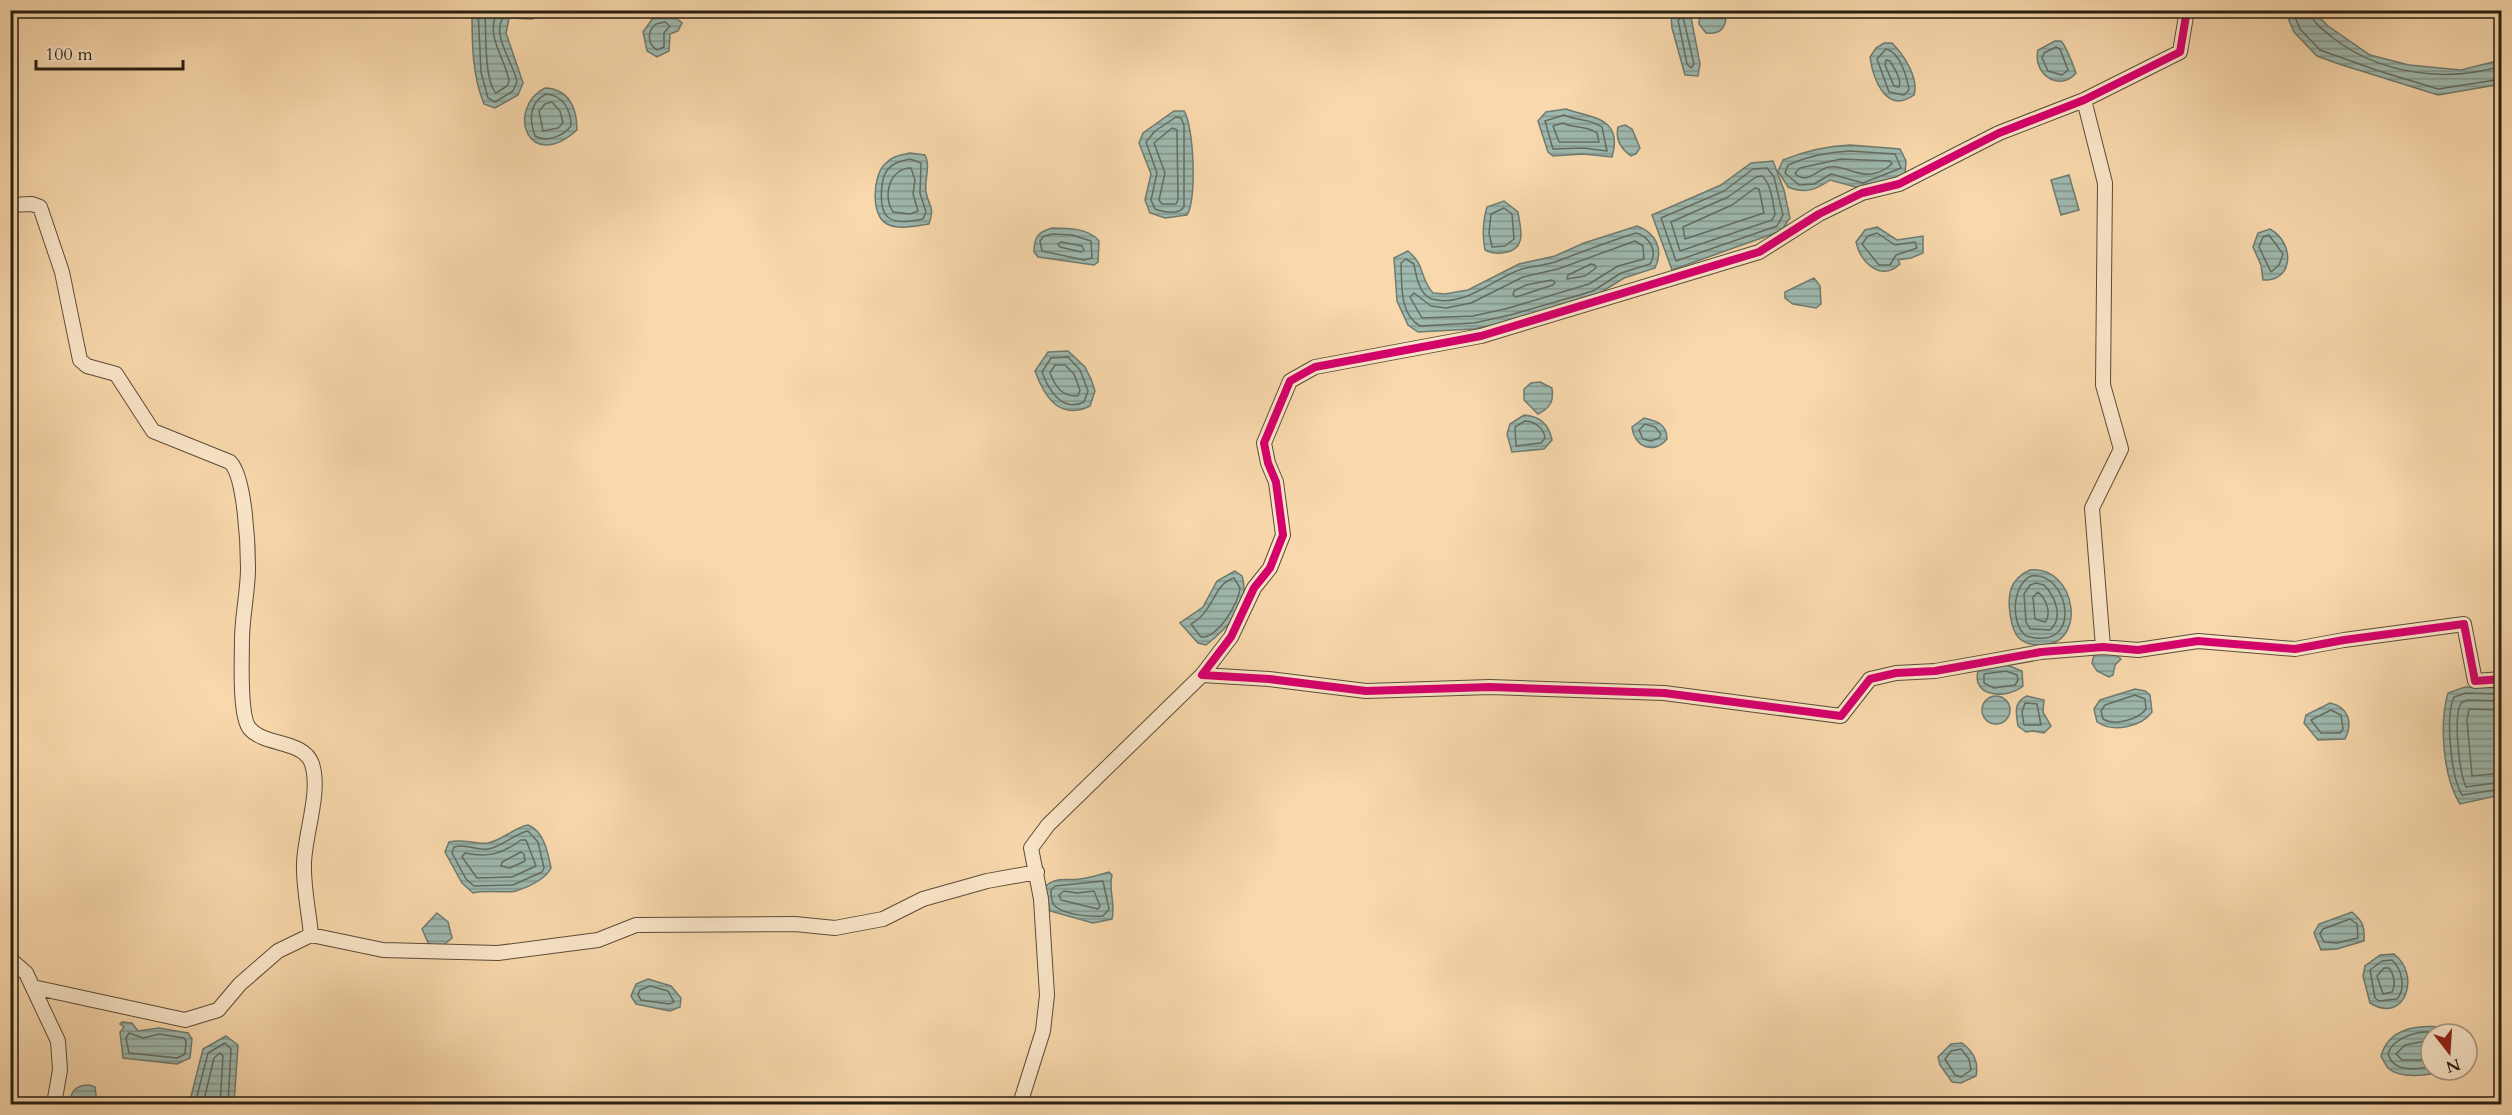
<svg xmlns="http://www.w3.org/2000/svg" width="2512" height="1115" viewBox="0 0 2512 1115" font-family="Cardo,serif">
<defs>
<pattern id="water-rules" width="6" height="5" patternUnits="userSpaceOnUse" patternTransform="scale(1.5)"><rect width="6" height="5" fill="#9eb9af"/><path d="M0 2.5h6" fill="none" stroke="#81968d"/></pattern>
</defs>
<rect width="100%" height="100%" fill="#f8d8ac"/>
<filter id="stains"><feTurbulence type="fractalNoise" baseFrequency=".00333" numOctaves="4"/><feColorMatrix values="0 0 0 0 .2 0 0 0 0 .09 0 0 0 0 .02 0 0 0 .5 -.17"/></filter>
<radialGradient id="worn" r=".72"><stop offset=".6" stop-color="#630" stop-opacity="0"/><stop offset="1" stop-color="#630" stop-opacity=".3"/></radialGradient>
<!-- water -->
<path fill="url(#water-rules)" stroke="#6e7b71" stroke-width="1.5" d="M 472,11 L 545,11 L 532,19 L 509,18 L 506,33 L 523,83 L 518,95 L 495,108 L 484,104 C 472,75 472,42 472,11 Z
M 1682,11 L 1688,11 L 1691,17 L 1700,64 L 1698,76 L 1685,75 L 1672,28 L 1671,16 Z
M 1700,11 L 1725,11 C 1728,25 1722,35 1706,33 L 1699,24 Z
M 2285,11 L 2313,11 L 2328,26 L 2370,55 L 2409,65 L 2461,70 L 2501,60 L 2501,84 L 2438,95 L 2339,64 L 2317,56 L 2294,32 Z
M 664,16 L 677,19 L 682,23 L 678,31 L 670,34 L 669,51 L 657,57 L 647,51 L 643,32 L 653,18 Z
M 2055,41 L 2061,41 C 2067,47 2073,65 2076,73 C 2059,93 2032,73 2038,50 Z
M 1884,43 L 1892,43 C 1904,55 1919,78 1914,95 C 1886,115 1873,79 1870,57 L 1876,48 Z
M 545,88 C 569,89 577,108 577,130 C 528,174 505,109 545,88 Z
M 1566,109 C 1589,118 1624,116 1612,157 L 1583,154 L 1553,156 L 1548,152 L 1538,121 L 1546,112 Z
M 1174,111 L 1184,111 C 1194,126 1197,201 1187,215 L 1165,218 L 1150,213 L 1145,200 L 1151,174 L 1139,143 L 1143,133 Z
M 1625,125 L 1632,129 L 1640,148 L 1636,154 L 1631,156 C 1621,149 1615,140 1618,127 Z
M 1850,145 L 1900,149 L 1906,161 L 1905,175 L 1863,189 L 1830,180 C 1816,190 1805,194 1788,187 L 1778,171 L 1783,160 C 1805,151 1827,146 1850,145 Z
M 910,153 L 925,155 C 931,166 924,181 926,192 C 929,208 935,205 929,224 C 916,226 899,230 887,224 C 870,215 873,175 885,164 C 892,156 901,155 910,153 Z
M 1773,161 L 1784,190 L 1790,218 L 1781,231 L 1672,270 L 1652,215 L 1721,185 L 1751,163 Z
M 2069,175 L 2079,210 L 2061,215 L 2051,180 Z
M 1504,201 L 1518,212 C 1519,220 1523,234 1520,241 C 1516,255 1495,255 1485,250 C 1482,235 1483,221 1487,207 Z
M 1637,226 C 1656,233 1664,249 1655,268 L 1624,278 L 1595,296 L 1512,321 L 1474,329 L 1418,332 L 1408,325 L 1397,301 L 1394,258 L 1408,251 C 1426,266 1419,277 1433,293 L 1445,294 L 1468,290 L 1519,264 L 1555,256 L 1584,243 Z
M 1877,227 L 1897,240 L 1923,236 L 1923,253 L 1911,258 L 1898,260 L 1900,264 C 1881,282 1861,263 1856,242 L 1865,230 Z
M 1052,228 C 1067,228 1089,228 1099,241 L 1098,262 L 1094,265 L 1038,257 L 1034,252 C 1034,237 1038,232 1052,228 Z
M 2270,229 C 2296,244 2293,282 2263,280 L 2261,265 L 2253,247 L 2258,233 Z
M 1814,278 L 1820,286 L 1821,304 L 1816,308 L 1793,304 L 1785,298 L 1785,292 Z
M 1068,351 L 1085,367 L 1091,379 L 1095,391 L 1090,406 C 1059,421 1044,396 1035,371 L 1048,352 Z
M 1540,382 L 1552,388 C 1554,402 1550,408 1538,414 L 1524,400 L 1524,389 L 1531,383 Z
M 1524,415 C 1539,416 1549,424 1552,440 L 1544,449 L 1512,452 L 1507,434 L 1510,424 Z
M 1644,418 C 1657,421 1667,424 1667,439 C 1654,455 1634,447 1632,427 Z
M 2030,570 C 2076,565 2089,646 2040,645 C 2033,645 2024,643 2019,638 C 2010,629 2007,601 2011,589 C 2014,580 2021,574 2030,570 Z
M 1235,571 L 1242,576 C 1251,604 1228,628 1206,645 L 1198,643 L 1180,623 L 1203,607 L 1217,581 Z
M 2104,653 L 2116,655 L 2121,659 L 2115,665 L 2113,675 L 2109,677 L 2097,671 L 2092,663 L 2094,655 Z
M 2007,665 L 2022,671 L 2023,686 C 2008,699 1971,698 1978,671 L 1988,666 Z
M 2465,687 L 2501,688 L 2501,795 L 2460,804 C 2443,777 2439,724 2448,693 Z
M 2135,689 L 2145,691 L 2150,695 L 2152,712 C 2141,727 2113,733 2097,722 L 2094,709 L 2100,700 Z
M 2027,696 L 2044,700 L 2043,712 L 2051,726 L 2044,733 L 2033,731 L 2026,732 L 2018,726 C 2016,714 2013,702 2027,696 Z
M1982 710a14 14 0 1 1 28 0a14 14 0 1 1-28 0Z
M 2330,703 C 2349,707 2353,723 2345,739 L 2318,740 L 2304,723 L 2306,715 Z
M 528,825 C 544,831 548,853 551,868 C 545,880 528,887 516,891 C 512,893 484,890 473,893 L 462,883 L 445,852 L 449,842 C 464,838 475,845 488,843 C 503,840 513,828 528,825 Z
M 1109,872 L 1112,875 C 1108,891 1116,903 1112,919 L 1093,923 L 1050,911 L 1044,887 C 1057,876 1065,881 1080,879 C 1090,878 1099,875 1109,872 Z
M 2352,912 C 2363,921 2365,927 2364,941 L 2337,949 L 2321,950 L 2314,933 L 2319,924 Z
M 437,913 L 448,922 L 452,938 L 439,949 L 430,947 L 422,929 Z
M 2394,954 C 2421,974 2406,1025 2370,1003 L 2363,976 L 2365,966 L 2380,955 Z
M 648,979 L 671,986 L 681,998 L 680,1007 L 670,1011 L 636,1004 L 631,996 L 636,984 Z
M 122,1022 L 132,1023 L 138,1031 L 159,1028 L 188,1033 L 192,1039 L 190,1058 L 177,1064 L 123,1058 L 120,1032 L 124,1027 L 120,1024 Z
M 2442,1027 L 2444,1034 L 2431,1034 L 2431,1070 L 2443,1070 C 2431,1076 2399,1079 2388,1068 C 2385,1065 2383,1059 2381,1056 C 2389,1028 2416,1025 2442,1027 Z
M 226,1036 L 238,1045 L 234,1104 L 189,1104 L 203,1049 Z
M 1962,1043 C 1973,1051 1979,1061 1976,1076 L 1961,1083 L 1952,1082 L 1940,1065 L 1938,1057 L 1951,1044 Z
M 89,1085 L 95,1087 L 97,1104 L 69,1104 C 71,1092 75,1085 89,1085 Z"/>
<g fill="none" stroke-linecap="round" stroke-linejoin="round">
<!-- shore -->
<path stroke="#626c61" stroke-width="1.5" d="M 478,10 L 481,72 L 488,98 L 495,102 L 513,91 L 517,82 C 514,62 486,30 508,12 L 534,10
M 485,10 C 486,29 484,81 496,93 L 507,86 L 509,81 C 505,56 484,37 498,10
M 2292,10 L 2300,29 L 2320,50 L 2379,71 L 2438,89 L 2502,79
M 2309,10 C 2311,22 2325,31 2333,38 C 2380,74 2445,83 2502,66
M 1683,17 L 1694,64 L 1691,68 L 1687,64 L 1678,20 Z
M 665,22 L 670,26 L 664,33 L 664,47 L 657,50 C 647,44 647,31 656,24 Z
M 2056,47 L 2060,49 L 2068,70 L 2062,75 L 2048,71 L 2042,58 L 2044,53 Z
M 1886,49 C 1900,52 1907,77 1909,90 L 1904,95 L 1889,92 L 1877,59 Z
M 1886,60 L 1890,61 C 1894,68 1902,79 1899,87 L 1894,86 L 1885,65 Z
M 546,94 C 563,95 571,110 571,126 C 563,136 547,143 535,136 C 529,119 529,103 546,94 Z
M 552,102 L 560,111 L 563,123 L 558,128 L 543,131 L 539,111 L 545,104 Z
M 1564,115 C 1577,121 1589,118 1602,127 L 1607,151 L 1583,148 L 1553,149 L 1545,121 Z
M 1176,117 L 1181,118 L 1184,125 L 1184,207 C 1178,215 1164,212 1155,209 L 1151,200 L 1157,173 L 1146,142 L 1155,131 Z
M 1563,123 C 1575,129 1586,125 1597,133 L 1599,142 L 1559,142 L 1553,126 Z
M 1172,128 L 1177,130 L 1178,200 L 1176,204 L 1162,204 L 1159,200 L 1165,173 L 1154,143 Z
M 1850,151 L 1895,154 L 1901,168 L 1863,183 L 1831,174 L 1814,184 L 1799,185 L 1785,173 L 1788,165 C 1808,156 1829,152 1850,151 Z
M 910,159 L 921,163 L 920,193 L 926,212 L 923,219 C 913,221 898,224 889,218 C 878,211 880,178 888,169 C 894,162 902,161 910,159 Z
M 1841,159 L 1890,161 L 1892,164 C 1865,187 1850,164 1829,167 C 1817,169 1806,186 1795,173 L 1800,168 Z
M 911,168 L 915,180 L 913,194 L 918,211 L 910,214 L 893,212 C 882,195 890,168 911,168 Z
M 1767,168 L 1774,177 L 1783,215 L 1777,226 L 1676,261 L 1661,218 L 1724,191 L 1753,169 Z
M 1762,176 C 1771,183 1773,203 1775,214 L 1772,220 L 1680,251 L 1671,222 L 1728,197 L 1756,177 Z
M 1755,188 L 1759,189 L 1764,213 L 1685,239 L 1683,227 L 1732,205 Z
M 1504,208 L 1512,214 L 1514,239 L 1505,246 L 1492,247 L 1489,233 L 1491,214 Z
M 1636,233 C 1650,237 1658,251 1650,264 L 1621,273 L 1593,291 L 1510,315 L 1474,323 L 1420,326 C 1399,314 1402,284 1401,263 L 1406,259 L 1414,264 C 1416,275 1419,295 1432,299 C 1466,308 1493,278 1522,269 C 1534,266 1547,265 1558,261 C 1584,251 1610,241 1636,233 Z
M 1877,233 L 1895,245 L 1915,242 L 1917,248 L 1896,255 L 1890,265 L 1879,265 L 1862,244 L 1868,236 Z
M 1053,234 L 1072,235 L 1091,241 L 1092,258 L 1084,260 L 1042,251 L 1040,241 L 1044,236 Z
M 2269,235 L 2283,254 L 2279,265 L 2271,272 L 2259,247 L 2263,237 Z
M 1635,241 L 1643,246 L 1644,259 L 1618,266 L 1589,284 L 1509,308 L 1473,316 L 1422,318 L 1410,297 L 1414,293 L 1431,306 L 1446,308 L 1471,303 L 1523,277 L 1558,269 Z
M 1061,242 L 1082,246 L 1084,250 L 1081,252 L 1060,247 L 1058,244 Z
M 1591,264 L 1595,265 L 1596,268 L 1585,276 L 1567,279 L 1568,275 Z
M 1552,280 L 1555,282 L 1553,285 L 1516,297 L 1513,295 L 1514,291 L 1526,285 Z
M 1051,358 L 1068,357 L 1080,370 L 1088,391 L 1084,402 C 1062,413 1048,389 1042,372 Z
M 1055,365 L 1065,365 L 1074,374 L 1080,390 L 1078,396 C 1062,397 1055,386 1050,373 Z
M 1525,421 C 1534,421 1544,428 1545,438 L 1541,443 L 1516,446 L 1515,427 Z
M 1645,424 L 1655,427 L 1661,434 L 1659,438 L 1651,441 L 1643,439 L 1639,430 Z
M 2031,576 C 2069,570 2085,653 2026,636 C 2010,623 2012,585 2031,576 Z
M 1234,578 L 1240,588 C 1239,603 1218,638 1201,637 L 1191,624 C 1214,612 1213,584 1234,578 Z
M 2036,583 L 2044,585 C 2055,596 2064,618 2050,630 L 2030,629 L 2026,622 L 2024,594 L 2030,585 Z
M 2038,592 C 2046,599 2052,613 2045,622 L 2035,619 L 2033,597 Z
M 2006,671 L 2017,675 L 2018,680 L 2015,685 L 1994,688 L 1984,683 L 1984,674 Z
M 2502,694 L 2466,693 L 2454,697 C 2445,716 2451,777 2462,795 L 2502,789
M 2135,695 L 2145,699 L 2146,709 C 2138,720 2114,726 2103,719 L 2101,711 L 2105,705 Z
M 2502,701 L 2467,700 L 2461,703 C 2453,717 2459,771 2466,787 L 2502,782
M 2025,703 L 2037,704 L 2041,725 L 2024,725 L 2022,712 Z
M 2331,710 L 2341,715 L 2343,729 L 2340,733 L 2321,733 L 2311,720 Z
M 2502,710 L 2469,709 L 2467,720 L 2472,776 L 2502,773
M 528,831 L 538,842 L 544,868 L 542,872 L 513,885 L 474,886 L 466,879 L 452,853 L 454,847 C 466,843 476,851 488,849 C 503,847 513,834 528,831 Z
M 521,840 L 526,840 L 536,866 L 512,877 L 477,878 L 462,857 L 465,853 C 488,858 502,854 521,840 Z
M 521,852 L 524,854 L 525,861 L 510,868 L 501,866 L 502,862 Z
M 1103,881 L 1109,909 L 1103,916 C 1090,917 1063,915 1054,905 C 1051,901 1051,895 1051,890 L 1055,886 Z
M 1094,891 L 1100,906 L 1098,909 L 1061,900 L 1059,895 L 1064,891 L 1077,893 Z
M 2350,919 L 2357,924 L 2358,938 L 2337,943 L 2324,942 L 2320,934 L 2323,929 Z
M 2382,961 L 2392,960 C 2402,969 2406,989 2397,999 L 2379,1001 L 2375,998 L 2370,970 Z
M 2384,968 L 2389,968 C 2394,974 2396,986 2392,992 L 2383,994 L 2377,976 Z
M 650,986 L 668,991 L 674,1002 L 669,1004 L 641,1000 L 638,995 L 640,990 Z
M 129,1033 L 143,1038 L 159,1034 L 184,1038 L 186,1041 L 185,1054 L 177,1058 L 129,1053 L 126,1038 Z
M 2431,1040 L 2405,1045 L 2396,1054 L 2402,1060 L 2431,1060
M 1961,1049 L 1969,1059 L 1971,1070 L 1961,1077 L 1955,1075 L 1945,1059 L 1951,1051 Z
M 2431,1067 C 2414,1069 2394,1073 2388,1054 C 2393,1037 2422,1028 2438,1034
M 195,1104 L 208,1053 L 225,1043 L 231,1049 L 228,1104
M 203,1104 L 214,1058 L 220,1053 L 223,1056 L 220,1104"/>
<!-- minor casing -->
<g stroke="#5b4c39" stroke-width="16">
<path id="minor" d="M 2187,10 L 2180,52 L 2084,100 L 1999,133 L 1899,184 L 1862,193 L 1819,214 L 1759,252 L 1481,336 L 1315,367 L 1290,381 L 1264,443 L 1268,463 L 1276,482 L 1283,535 L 1270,568 L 1254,588 L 1231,637 L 1202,675 L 1269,679 L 1366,691 L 1490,687 L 1664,693 L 1841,716 L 1870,679 L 1896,673 L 1935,671 L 2041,652 L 2103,647 L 2138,650 L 2198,641 L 2295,649 L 2344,640 L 2464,624 L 2475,681 L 2502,679
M 2084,100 L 2105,183 L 2103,385 L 2121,449 L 2092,508 L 2103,647
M 10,205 L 32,204 L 40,207 L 62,272 L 80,360 L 87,366 L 116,374 L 153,431 L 230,462 C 245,476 248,545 248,568 C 248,592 242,616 242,640 C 242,658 239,717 250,729 C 265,746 304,740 312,764 C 321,792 305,833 304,863 C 303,886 309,912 311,935
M 10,959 L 26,973 L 58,1041 L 60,1070 L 54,1104
M 33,987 L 185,1020 L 218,1010 L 240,984 L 278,951 L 311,935 L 383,950 L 498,953 L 598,940 L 636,925 L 795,924 L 835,928 L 883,919 L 923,899 L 987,881 L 1037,872
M 1020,1104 L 1043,1031 L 1047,995 L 1041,899 L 1031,848 L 1048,825 L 1202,675"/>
</g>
<!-- minor -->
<use href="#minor" stroke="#fae6c9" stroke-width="14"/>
<!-- cycleway casing -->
<g stroke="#fae6c9" stroke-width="11">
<path id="cycleway" d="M 2187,10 L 2180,52 L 2084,100 L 1999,133 L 1899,184 L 1862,193 L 1819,214 L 1759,252 L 1481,336 L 1315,367 L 1290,381 L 1264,443 L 1268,463 L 1276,482 L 1283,535 L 1270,568 L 1254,588 L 1231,637 L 1202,675 L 1269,679 L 1366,691 L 1490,687 L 1664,693 L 1841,716 L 1870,679 L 1896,673 L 1935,671 L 2041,652 L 2103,647 L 2138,650 L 2198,641 L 2295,649 L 2344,640 L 2464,624 L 2475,681 L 2502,679"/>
</g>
<!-- cycleway -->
<use href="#cycleway" stroke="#d6006c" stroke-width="8"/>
</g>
<!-- margin -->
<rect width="2512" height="1115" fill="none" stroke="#f8d8ac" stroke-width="36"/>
<rect x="12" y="12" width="2488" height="1091" fill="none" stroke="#271e13" stroke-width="3"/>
<rect x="18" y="18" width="2476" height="1079" fill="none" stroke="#271e13" stroke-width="1.5"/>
<!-- north arrow -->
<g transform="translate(2449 1052) rotate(163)"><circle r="28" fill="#fae6c9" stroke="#a69680" stroke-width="1.5"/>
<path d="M0-4.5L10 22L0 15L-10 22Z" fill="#8f2418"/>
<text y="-9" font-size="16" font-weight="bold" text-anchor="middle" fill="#271e13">N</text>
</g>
<!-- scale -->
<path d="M36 60v9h147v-9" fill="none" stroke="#271e13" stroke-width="3"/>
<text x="45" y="60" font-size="18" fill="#271e13" stroke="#fae6c9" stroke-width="4.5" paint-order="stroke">100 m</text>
<rect width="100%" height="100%" filter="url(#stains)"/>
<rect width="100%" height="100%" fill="url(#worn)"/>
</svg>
